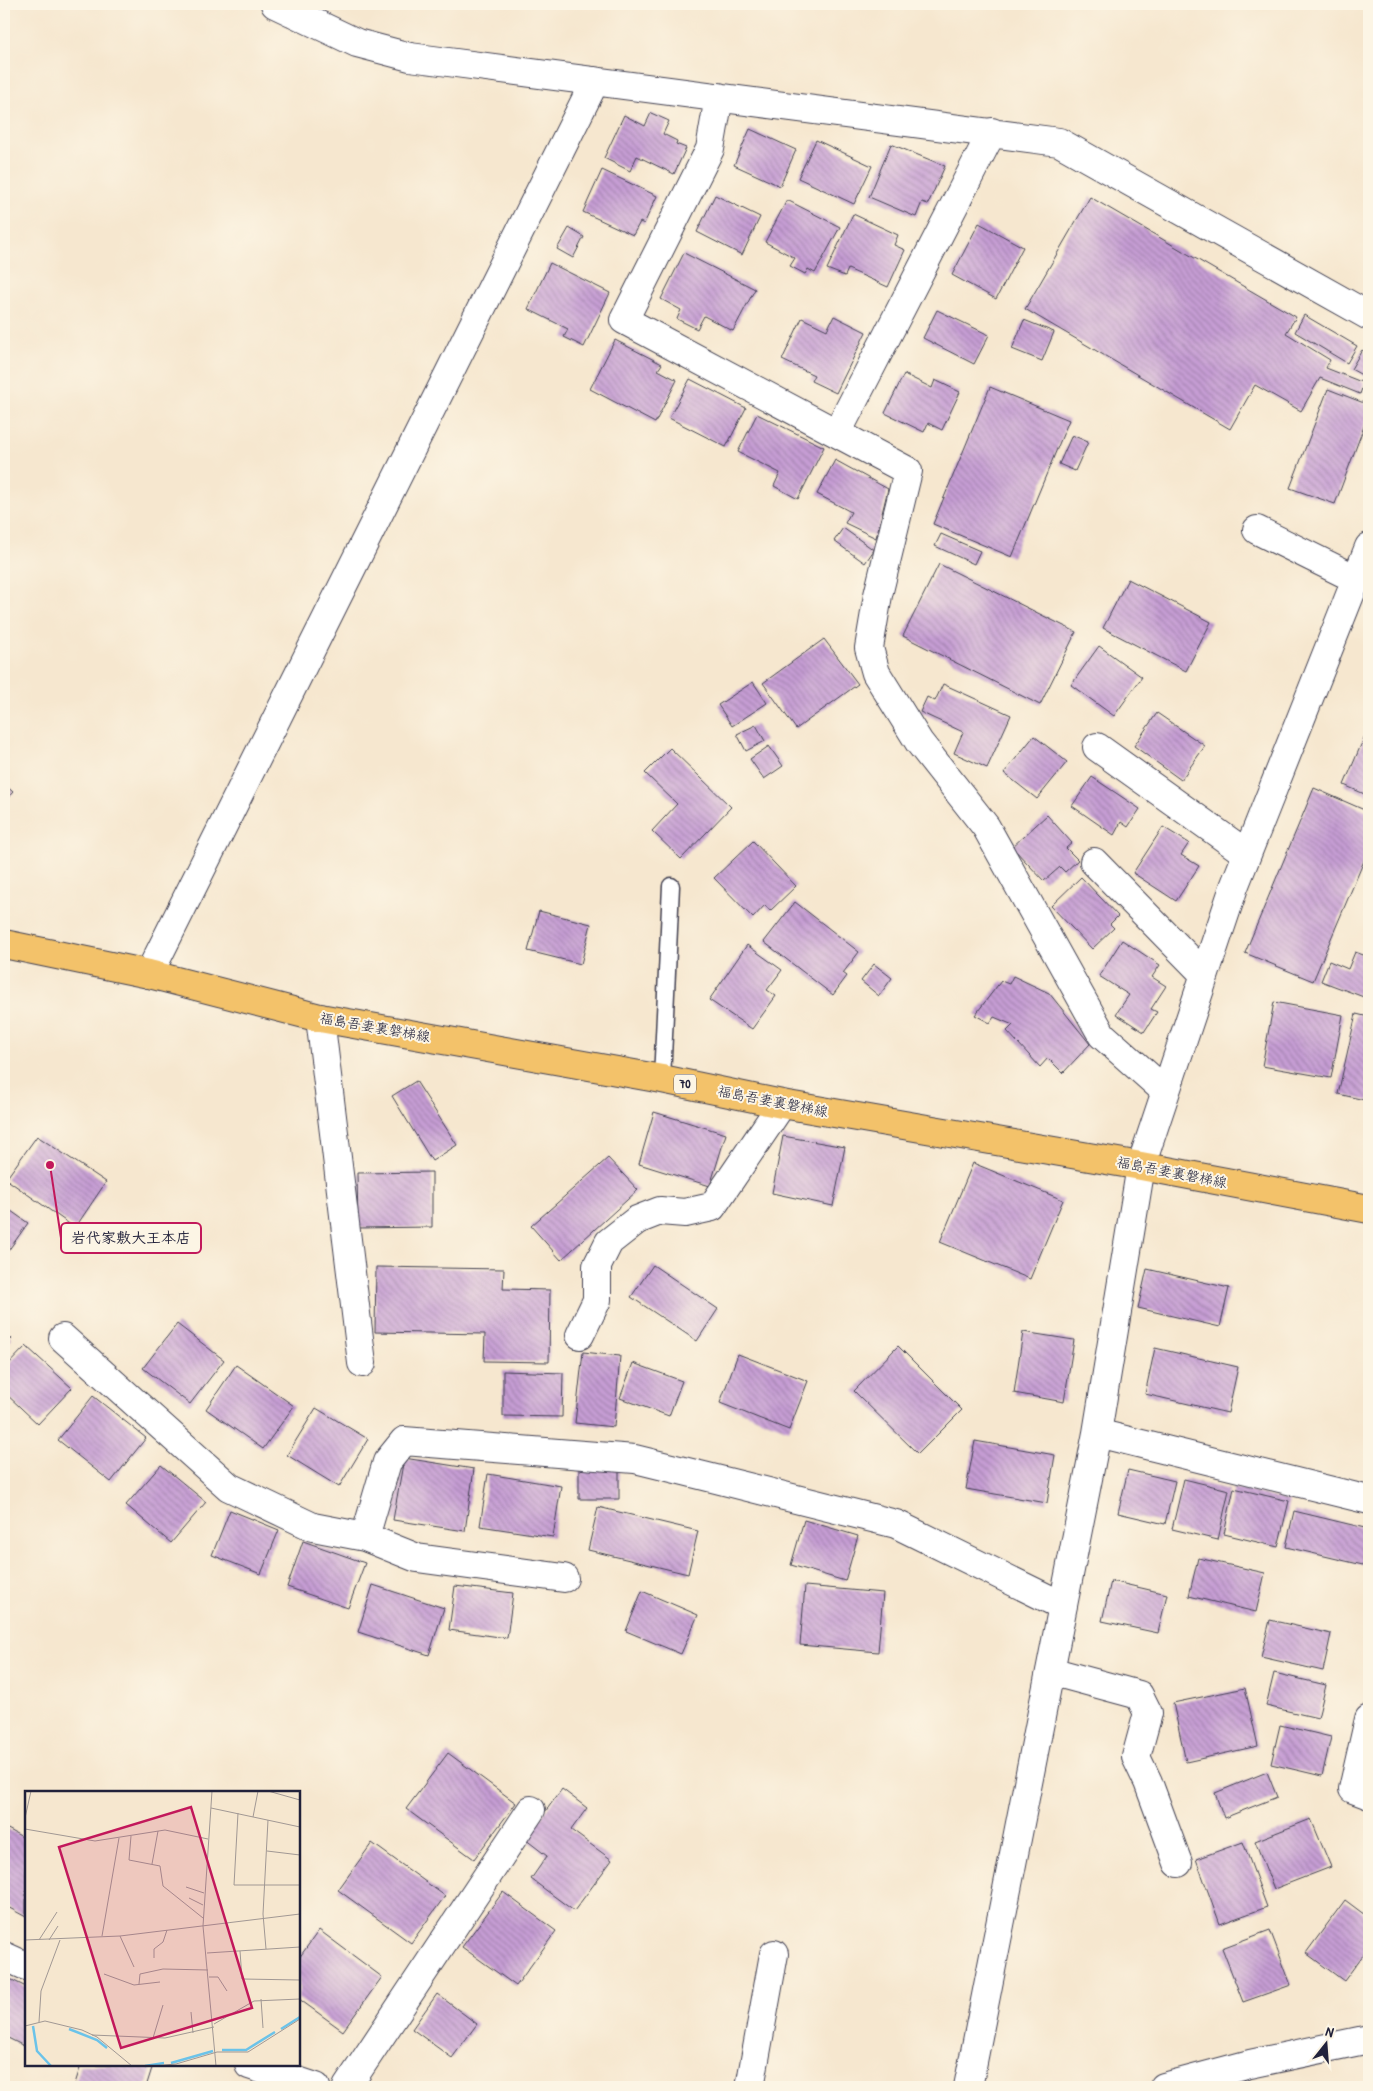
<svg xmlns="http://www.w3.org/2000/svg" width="1373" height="2091" viewBox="0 0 1373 2091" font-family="'Patrick Hand','Klee One',sans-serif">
<defs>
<pattern id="building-back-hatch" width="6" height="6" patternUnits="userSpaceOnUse" patternTransform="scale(1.25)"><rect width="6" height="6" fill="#c69dd4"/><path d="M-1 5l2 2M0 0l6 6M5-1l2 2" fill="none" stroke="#a080ad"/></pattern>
</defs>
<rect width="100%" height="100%" fill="#fcf5e5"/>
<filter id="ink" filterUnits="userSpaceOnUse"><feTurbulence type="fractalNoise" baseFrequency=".02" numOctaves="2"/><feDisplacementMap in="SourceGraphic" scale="10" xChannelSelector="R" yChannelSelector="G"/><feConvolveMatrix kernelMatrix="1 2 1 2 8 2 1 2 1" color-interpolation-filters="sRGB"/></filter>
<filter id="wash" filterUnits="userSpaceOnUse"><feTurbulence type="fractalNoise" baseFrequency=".0096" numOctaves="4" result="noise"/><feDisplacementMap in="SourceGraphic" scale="20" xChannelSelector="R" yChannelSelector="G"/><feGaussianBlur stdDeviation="1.12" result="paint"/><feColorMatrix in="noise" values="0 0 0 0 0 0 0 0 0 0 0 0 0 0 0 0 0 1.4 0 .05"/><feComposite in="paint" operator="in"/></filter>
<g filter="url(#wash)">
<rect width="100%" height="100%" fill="#f6e7cf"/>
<g id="blocks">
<!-- building -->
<path fill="url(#building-back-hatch)" d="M 651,113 L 669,121 L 663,134 L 677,141 L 676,144 L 686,148 L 674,174 L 637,156 L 630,171 L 604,158 L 624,115 L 645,126 Z
M 750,129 L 796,150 L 780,186 L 734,165 Z
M 816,140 L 872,166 L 854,204 L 798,178 Z
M 891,144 L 945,166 L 928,204 L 922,202 L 916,217 L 869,197 Z
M 602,170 L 657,196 L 644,224 L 640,222 L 633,235 L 583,212 Z
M 715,195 L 760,217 L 742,255 L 697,232 Z
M 1090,197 L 1296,317 L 1286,333 L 1330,360 L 1326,368 L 1364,383 L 1360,394 L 1320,378 L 1301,411 L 1255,385 L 1230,429 L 1025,309 Z
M 787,200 L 840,227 L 815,273 L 808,269 L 805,274 L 790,266 L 795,258 L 765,242 Z
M 853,214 L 898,235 L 894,245 L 905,250 L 888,287 L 848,269 L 845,276 L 827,269 Z
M 979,223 L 1023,247 L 996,299 L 952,275 Z
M 569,228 L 584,237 L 573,258 L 557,249 Z
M 684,253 L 755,289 L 733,331 L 704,316 L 697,329 L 677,319 L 681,310 L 661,299 Z
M 550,263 L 610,293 L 584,347 L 564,337 L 568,329 L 528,309 Z
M 937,310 L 989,335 L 974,364 L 923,338 Z
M 1304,315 L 1357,346 L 1347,363 L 1295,332 Z
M 834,316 L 866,332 L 836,393 L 811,381 L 814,375 L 782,360 L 802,318 L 827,330 Z
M 1024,320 L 1054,332 L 1042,361 L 1012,349 Z
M 615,340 L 662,364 L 658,370 L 677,380 L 655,423 L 590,389 Z
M 1362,350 L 1369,355 L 1369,379 L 1351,369 Z
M 904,374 L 932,388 L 935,380 L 960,392 L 942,430 L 928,423 L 924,432 L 885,413 Z
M 690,379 L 746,408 L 726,447 L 669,418 Z
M 990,387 L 1069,420 L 1012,557 L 933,524 Z
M 1328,389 L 1369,405 L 1369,413 L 1335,504 L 1290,488 Z
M 757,414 L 824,447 L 798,499 L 774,486 L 780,473 L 738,452 Z
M 1072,435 L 1088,442 L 1075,471 L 1059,464 Z
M 835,460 L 888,489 L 876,538 L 845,523 L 851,512 L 817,494 Z
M 843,528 L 874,550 L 865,563 L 834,541 Z
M 941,534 L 980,551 L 974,564 L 935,546 Z
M 939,564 L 1076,632 L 1040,705 L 903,636 Z
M 1128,579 L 1211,622 L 1186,671 L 1103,628 Z
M 824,639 L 858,684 L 796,729 L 763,683 Z
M 1099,646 L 1142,677 L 1114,716 L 1071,685 Z
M 753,682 L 767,703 L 732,726 L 718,705 Z
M 943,684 L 1011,715 L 987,768 L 954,753 L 963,732 L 920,712 L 927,697 L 935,701 Z
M 1157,713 L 1205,746 L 1181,780 L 1134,746 Z
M 756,725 L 765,741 L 746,751 L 737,734 Z
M 1369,726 L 1369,796 L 1344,785 Z
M 1034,736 L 1067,762 L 1037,799 L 1004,773 Z
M 769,746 L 783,766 L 764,779 L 750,759 Z
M 670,748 L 731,807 L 681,859 L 652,831 L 677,804 L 645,773 Z
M 1092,777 L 1140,809 L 1128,827 L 1121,822 L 1114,835 L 1072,806 Z
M 4,784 L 13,792 L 4,802 Z
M 1314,788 L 1369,812 L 1369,849 L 1313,981 L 1245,953 Z
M 1047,815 L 1072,843 L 1066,848 L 1078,860 L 1065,872 L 1060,867 L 1044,881 L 1012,847 Z
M 1163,827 L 1189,843 L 1181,855 L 1199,866 L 1176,901 L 1133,873 Z
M 753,841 L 796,886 L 770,911 L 765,905 L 753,918 L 714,878 Z
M 1081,877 L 1118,916 L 1110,924 L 1114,928 L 1092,949 L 1051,906 Z
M 795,902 L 859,952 L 843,973 L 847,976 L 833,995 L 764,942 Z
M 539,911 L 591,924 L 581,964 L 528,951 Z
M 1122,940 L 1160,965 L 1152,977 L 1166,986 L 1151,1009 L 1157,1012 L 1144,1032 L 1116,1014 L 1129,995 L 1099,976 Z
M 747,945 L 782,970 L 767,990 L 776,996 L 752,1029 L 709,1000 Z
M 1355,952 L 1369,957 L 1369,999 L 1321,981 L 1329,961 L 1348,969 Z
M 874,964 L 892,978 L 879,996 L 861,981 Z
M 1013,976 L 1049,993 L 1090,1044 L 1063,1073 L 1048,1058 L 1040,1067 L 1007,1031 L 1013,1025 L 994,1017 L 990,1023 L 975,1015 L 1001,981 L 1009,984 Z
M 1274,1002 L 1343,1015 L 1331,1078 L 1262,1066 Z
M 1356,1014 L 1369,1017 L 1369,1101 L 1338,1094 Z
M 416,1081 L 457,1145 L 432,1161 L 392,1096 Z
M 654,1112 L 726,1134 L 710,1186 L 639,1164 Z
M 37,1136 L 106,1182 L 75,1228 L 6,1179 Z
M 783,1136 L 845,1147 L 833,1206 L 772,1193 Z
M 608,1158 L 638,1190 L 561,1260 L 531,1226 Z
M 973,1163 L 1063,1200 L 1030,1279 L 940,1242 Z
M 432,1172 L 432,1227 L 358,1228 L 357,1173 Z
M 4,1206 L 28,1223 L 8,1251 L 4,1247 Z
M 653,1265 L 718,1309 L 697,1341 L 631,1297 Z
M 376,1267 L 504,1269 L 503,1289 L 550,1290 L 549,1362 L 484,1361 L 485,1334 L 375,1332 Z
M 1147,1269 L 1229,1288 L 1220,1327 L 1138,1308 Z
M 177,1324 L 224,1360 L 190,1404 L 143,1368 Z
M 4,1331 L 12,1339 L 4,1347 Z
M 1023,1332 L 1074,1340 L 1064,1402 L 1014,1393 Z
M 26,1346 L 72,1388 L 38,1424 L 4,1392 L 4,1369 Z
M 898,1346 L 962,1410 L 918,1454 L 854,1391 Z
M 1155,1348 L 1238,1367 L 1228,1413 L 1145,1394 Z
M 583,1352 L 620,1356 L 614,1427 L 575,1423 Z
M 738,1354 L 808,1381 L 789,1430 L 720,1403 Z
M 633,1363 L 682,1381 L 669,1416 L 620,1398 Z
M 236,1365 L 294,1406 L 263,1449 L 206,1409 Z
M 503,1371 L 563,1373 L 562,1417 L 503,1416 Z
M 93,1396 L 146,1438 L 111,1482 L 58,1440 Z
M 316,1408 L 368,1439 L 339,1487 L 287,1455 Z
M 975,1441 L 1055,1455 L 1047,1503 L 966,1489 Z
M 404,1458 L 474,1469 L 465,1531 L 393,1520 Z
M 579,1464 L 619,1464 L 619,1499 L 579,1499 Z
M 161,1465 L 206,1502 L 171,1543 L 126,1505 Z
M 1128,1470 L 1175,1481 L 1165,1524 L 1118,1513 Z
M 488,1474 L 561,1486 L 553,1537 L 480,1526 Z
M 1184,1479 L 1229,1490 L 1218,1540 L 1172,1529 Z
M 1234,1488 L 1289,1501 L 1278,1547 L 1224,1534 Z
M 598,1507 L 698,1531 L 688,1574 L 588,1550 Z
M 230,1510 L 279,1530 L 261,1574 L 212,1555 Z
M 1294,1511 L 1369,1529 L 1369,1555 L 1367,1566 L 1286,1547 Z
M 804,1520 L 858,1536 L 845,1581 L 791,1565 Z
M 303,1541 L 365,1563 L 348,1608 L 287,1587 Z
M 1198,1558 L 1265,1573 L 1256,1612 L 1189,1596 Z
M 1111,1581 L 1167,1594 L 1158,1633 L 1102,1621 Z
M 373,1585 L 444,1608 L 429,1655 L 358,1632 Z
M 455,1586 L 513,1593 L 507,1638 L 449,1630 Z
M 805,1586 L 883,1593 L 878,1652 L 800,1645 Z
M 642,1591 L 698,1615 L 681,1654 L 626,1631 Z
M 1270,1620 L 1331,1634 L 1323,1671 L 1261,1657 Z
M 1274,1673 L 1326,1685 L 1318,1718 L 1266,1706 Z
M 1245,1688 L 1258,1746 L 1186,1762 L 1173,1703 Z
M 1280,1725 L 1331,1737 L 1322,1776 L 1271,1764 Z
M 448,1753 L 516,1803 L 474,1859 L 406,1809 Z
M 1267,1772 L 1277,1797 L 1224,1818 L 1215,1793 Z
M 562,1789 L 587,1808 L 571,1830 L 612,1860 L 574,1911 L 531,1879 L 547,1856 L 525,1839 Z
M 1311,1819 L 1331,1867 L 1274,1889 L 1255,1841 Z
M 4,1827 L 26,1839 L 26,1917 L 4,1905 L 4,1867 L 6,1863 L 4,1862 Z
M 1243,1842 L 1267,1907 L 1220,1924 L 1196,1859 Z
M 372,1843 L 445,1896 L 411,1943 L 338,1890 Z
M 503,1892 L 556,1931 L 516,1986 L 462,1947 Z
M 1345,1900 L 1369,1918 L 1369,1947 L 1344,1981 L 1306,1953 Z
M 319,1930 L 382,1977 L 343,2031 L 299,1999 L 299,1958 Z
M 1270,1930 L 1291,1985 L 1243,2002 L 1222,1948 Z
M 4,1976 L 26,1987 L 26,2047 L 4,2036 Z
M 437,1994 L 477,2024 L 452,2058 L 412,2029 Z
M 81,2065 L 153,2065 L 146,2087 L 74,2087 Z"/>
</g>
</g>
<g filter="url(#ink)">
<use href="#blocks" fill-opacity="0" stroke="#424051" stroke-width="1"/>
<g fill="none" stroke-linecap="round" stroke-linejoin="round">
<!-- service casing -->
<g stroke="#424051" stroke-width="19">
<path id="service" d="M 662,1079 L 671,886"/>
</g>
<!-- minor casing -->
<g stroke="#424051" stroke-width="30">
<path id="minor" d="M 275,4 L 357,43 L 410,57 L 1059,142 L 1369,316
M 719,97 L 710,149 L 624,320 L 908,471 L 878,595 L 869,648 L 876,673 L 919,742 L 986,827 L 1102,1035 L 1165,1091
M 837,433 L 992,132
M 1257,530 L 1356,579
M 1097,747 L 1247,854
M 1094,862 L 1204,974
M 149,974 L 595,81
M 320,1018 L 362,1363
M 580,1335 L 597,1300 L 597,1266 L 609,1242 L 637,1220 L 660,1211 L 685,1213 L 712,1207 L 782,1104
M 63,1338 L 229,1487 L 313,1527 L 365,1537 L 417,1558 L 564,1578
M 1097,1433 L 1369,1500
M 365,1537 L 387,1462 L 404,1441 L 635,1459 L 708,1477 L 896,1524 L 1063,1606
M 1050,1671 L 1139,1695 L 1148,1713 L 1136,1757 L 1148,1782 L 1178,1863
M 1369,1719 L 1353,1789 L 1369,1795
M 4,1956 L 26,1966
M 249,2065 L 316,2087
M 347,2087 L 531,1810
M 750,2087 L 774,1954
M 968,2087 L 1097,1433 L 1141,1166 L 1234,887 L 1369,547
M 1164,2087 L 1250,2064 L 1369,2039"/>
</g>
<!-- primary casing -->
<g stroke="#424051" stroke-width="30">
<path id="primary" d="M 4,944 L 149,974 L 320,1018 L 662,1079 L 782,1104 L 1141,1166 L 1369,1209"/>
</g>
<!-- service -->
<use href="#service" stroke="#fff" stroke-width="16"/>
<!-- minor -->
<use href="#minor" stroke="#fff" stroke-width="28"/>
<!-- primary -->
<use href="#primary" stroke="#f3c26a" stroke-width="28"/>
</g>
</g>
<g text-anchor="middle" stroke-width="4" stroke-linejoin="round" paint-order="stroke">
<!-- shield labels -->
<rect fill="#fcf5e5" stroke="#63616e" stroke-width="1" x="674" y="1074.5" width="22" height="19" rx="4"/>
<g font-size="12" font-weight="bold" fill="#22223b">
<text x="685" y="1088">70</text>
</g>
<!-- street labels -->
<g font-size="14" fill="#22223b" stroke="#fcf5e5">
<text transform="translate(375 1027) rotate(10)" y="5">福島吾妻裏磐梯線</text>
<text transform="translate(773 1101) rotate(11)" y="5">福島吾妻裏磐梯線</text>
<text transform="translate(1172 1172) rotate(11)" y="5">福島吾妻裏磐梯線</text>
</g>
</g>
<!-- overview -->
<g transform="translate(25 1791)">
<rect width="275" height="275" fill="#f6e7cf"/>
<path fill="none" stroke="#6bc3e9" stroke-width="2.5" d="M 8,235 L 12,260 L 26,275M 44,238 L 72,249 L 82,257M 256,238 L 275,226M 197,259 L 221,259 L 250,241M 146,272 L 188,260M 120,275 L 139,272"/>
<path fill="none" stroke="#a19894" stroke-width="1" d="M 187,0 L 178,135 L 191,275M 243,0 L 275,9M 186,17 L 275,36M 213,22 L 209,94 L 275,94M 228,26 L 233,0M 0,27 L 6,0M 0,38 L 70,50 L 140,39 L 183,48M 106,45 L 104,69 L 135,75 L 138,95 L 178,127M 242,60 L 275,64M 127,73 L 133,40M 161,96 L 179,102M 164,107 L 178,114M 77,145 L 94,47M 95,145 L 109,176M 0,149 L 95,145 L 275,123M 14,149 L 32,121M 24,149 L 33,135M 241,158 L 238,123 L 243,29M 215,160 L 217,188 L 275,189M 182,162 L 275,156M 129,167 L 129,158 L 138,151 L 142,139M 79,183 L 109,194 L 135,191M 184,186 L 193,186 L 202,200M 114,193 L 115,183 L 138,178 L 183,179M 236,208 L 238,237M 166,221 L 168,242M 14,231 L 16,200 L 35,149M 189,233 L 229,210 L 275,208M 0,235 L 20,230 L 57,239 L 72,246 L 107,275M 67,244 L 140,247 L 189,236M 128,247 L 138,214M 128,275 L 151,273 L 192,261 L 223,261 L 275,228"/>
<path fill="#c2185b" fill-opacity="0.15" stroke="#c2185b" stroke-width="2.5" d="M 166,16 L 227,217 L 96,257 L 34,56 Z"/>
<rect width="275" height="275" fill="none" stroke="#22223b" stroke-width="2.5"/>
</g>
<!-- callouts -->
<path fill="none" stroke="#c2185b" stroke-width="2" d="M50 1165L61 1238"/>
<circle fill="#c2185b" stroke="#fcf5e5" stroke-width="2" cx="50" cy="1165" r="5"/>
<rect fill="#fcf5e5" stroke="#c2185b" stroke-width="2" x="61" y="1223" width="140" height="30" rx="5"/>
<g font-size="15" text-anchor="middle" font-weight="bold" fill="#22223b">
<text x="131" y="1243">岩代家敷大王本店</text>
</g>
<!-- margin -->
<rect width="1373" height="2091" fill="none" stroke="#fcf5e5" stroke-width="20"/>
<!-- north arrow -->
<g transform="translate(1326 2044) rotate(17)" stroke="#fcf5e5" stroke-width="4" paint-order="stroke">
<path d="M0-4L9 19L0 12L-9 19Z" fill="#22223b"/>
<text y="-8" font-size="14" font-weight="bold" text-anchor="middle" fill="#22223b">N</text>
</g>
</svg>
